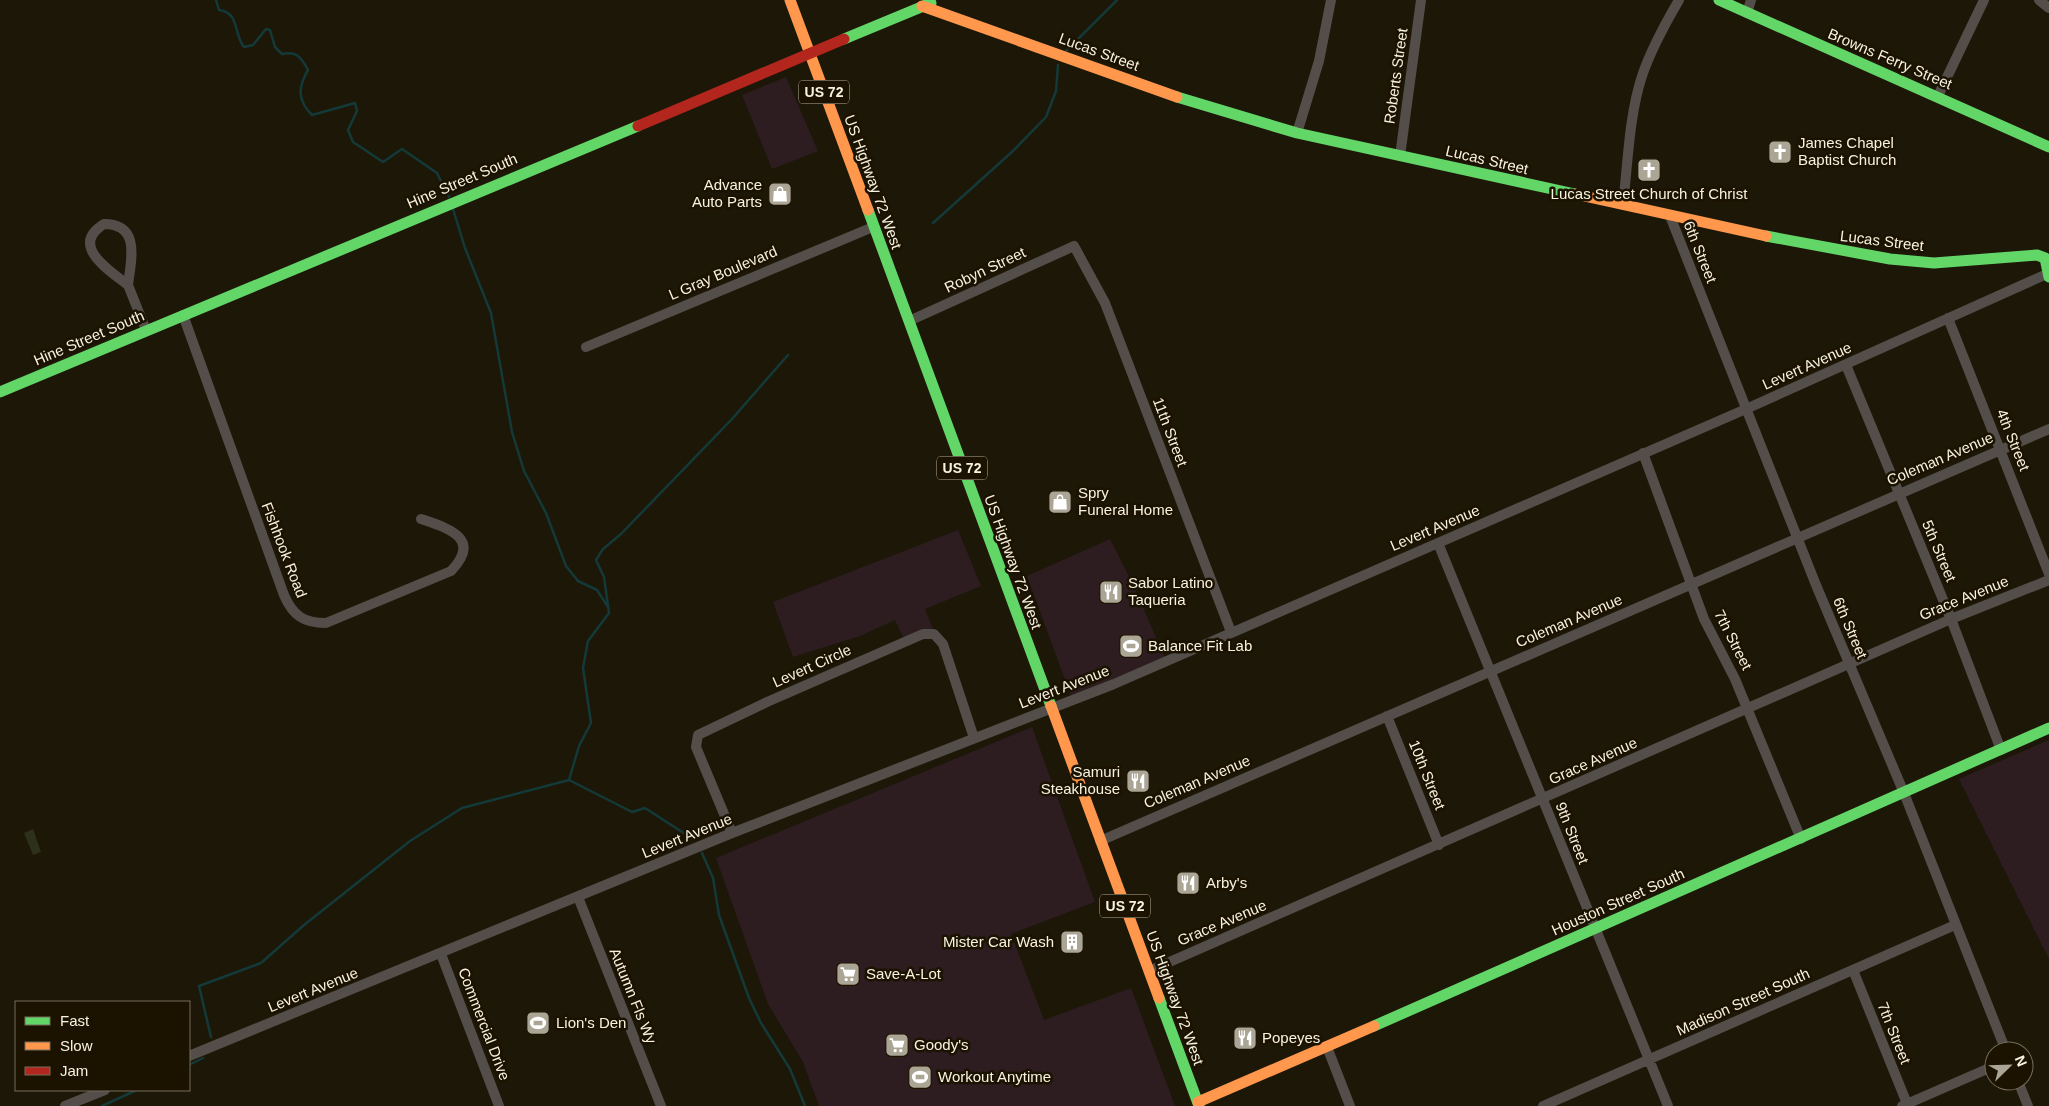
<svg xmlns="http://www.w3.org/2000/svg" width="2049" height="1106" viewBox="0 0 2049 1106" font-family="Arial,sans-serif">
<rect width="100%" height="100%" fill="#1d1708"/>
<!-- commercial -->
<path fill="#2d1d21" d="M 786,77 L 818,151 L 772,169 L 742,95 Z
M 958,530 L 981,586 L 925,609 L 933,629 L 905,641 L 895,620 L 860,636 L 793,657 L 773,602 Z
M 1110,539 L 1135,589 L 1165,658 L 1071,696 L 1027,576 Z
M 1032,727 L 1095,902 L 1011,934 L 1044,1020 L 1131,988 L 1175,1106 L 819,1106 L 803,1062 L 768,1004 L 716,858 Z
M 2049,740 L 2049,959 L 1959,779 Z"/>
<!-- green -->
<path fill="#2d301a" d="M 33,829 L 41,852 L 33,855 L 24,833 Z"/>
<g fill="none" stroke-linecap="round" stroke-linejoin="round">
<!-- stream -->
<path stroke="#133a39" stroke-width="2.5" d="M 216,0 L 219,10 C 240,13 233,33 244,47 L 253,45 L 266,29 L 270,30 L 275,47 L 282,54 C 297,51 301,57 308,70 C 298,87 297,100 312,115 L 355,103 L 357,111 L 348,130 L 353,142 L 383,162 L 402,149 L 437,173 L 449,197
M 1066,51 L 1117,0
M 453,209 L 465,248 L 491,313 L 512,432 L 524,471 L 546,513 L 566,566 L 578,581 L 597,590 L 608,607
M 933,223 L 1013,151 L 1046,117 L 1056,91 L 1058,65
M 569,780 L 579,746 L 591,723 L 583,668 L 588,641 L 609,613 L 604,577 L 596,560 L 603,549 L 621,534 L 732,419 L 788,355
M 702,853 L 713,878 L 719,915 L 749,998 L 761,1023 L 790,1069 L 805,1106
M 211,1037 L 199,986 L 261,963 L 304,925 L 410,841 L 462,808 L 569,780 L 632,812 L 645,808 L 693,839
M 189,1065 L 203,1058
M 102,1106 L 137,1090"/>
<!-- street -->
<path stroke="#534e4a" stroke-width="10" d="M 2039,0 L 2049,8
M 1747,13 L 1751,0
M 1938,96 L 1984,0
M 1297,133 L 1319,61 L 1331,0
M 1400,156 L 1421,0
M 1623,205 C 1628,162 1629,116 1642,76 C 1651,49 1665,24 1679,0
M 1670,216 L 1816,585 L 1904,793 L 2006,1051
M 104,224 C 141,224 131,260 128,285 C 109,270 69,246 104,224 Z
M 128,285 L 146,330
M 183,315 L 284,595 C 293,616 304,623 326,623 L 451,571 C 483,538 447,528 421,519
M 1948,318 L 2049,574
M 909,321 L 1074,246 L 1105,303 L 1231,632
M 586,347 L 873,227
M 1846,365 L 1951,619 L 2001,750
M 1643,453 L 1704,619 L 1735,679 L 1801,839
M 1438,543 L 1668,1106
M 1387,716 L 1439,845
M 732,833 L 696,747 L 698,735 L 767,702 L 923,634 L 934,634 L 943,644 L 974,738
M 1100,841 L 2049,429
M 578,897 L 661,1106
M 441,954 L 499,1106
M 1853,970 L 1908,1106
M 1149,971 L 1951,619 L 2049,580
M 1327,1047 L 1350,1106
M 189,1056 L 732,833 L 1114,684 L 1746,409 L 2049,273
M 2018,1081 L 2028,1106
M 65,1106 L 105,1090
M 1543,1106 L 1955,925
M 1902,1106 L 1994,1066"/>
<!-- fast -->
<path stroke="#63d668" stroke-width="11" d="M 1719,0 L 2049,147
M 844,39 L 931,3
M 1177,97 L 1297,133 L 1575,194
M 868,210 L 1051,706
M 1766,236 L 1890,259 L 1934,263 L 2037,255 L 2045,258 L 2049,277
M 0,392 L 638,126
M 1159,998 L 1199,1106
M 1374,1026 L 2049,728"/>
<!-- slow -->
<path stroke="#ff974d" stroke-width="11" d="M 790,0 L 868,210
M 922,6 L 1177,97
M 1575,194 L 1766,236
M 1051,706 L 1159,998
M 1198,1102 L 1374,1026"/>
<!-- jam -->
<path stroke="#b3261e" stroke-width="11" d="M 638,126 L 844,39"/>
</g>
<!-- icons -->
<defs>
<g id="church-square" transform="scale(1.25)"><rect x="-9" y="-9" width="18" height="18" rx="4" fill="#aba595" stroke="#1c1200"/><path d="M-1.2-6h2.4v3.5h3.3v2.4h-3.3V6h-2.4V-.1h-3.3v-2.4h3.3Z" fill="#fff"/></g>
<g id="shop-square" transform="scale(1.25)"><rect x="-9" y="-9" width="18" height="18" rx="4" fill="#aba595" stroke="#1c1200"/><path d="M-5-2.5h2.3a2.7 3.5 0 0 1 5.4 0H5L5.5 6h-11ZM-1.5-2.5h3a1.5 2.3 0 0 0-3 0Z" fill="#fff"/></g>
<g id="restaurant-square" transform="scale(1.25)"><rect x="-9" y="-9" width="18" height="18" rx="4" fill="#aba595" stroke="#1c1200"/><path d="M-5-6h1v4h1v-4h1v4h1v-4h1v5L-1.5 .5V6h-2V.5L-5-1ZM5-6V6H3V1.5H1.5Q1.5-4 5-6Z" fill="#fff"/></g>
<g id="stadium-square" transform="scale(1.25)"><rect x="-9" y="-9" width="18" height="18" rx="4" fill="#aba595" stroke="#1c1200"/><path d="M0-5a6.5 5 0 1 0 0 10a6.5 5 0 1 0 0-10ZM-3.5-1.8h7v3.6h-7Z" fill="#fff"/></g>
<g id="building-square" transform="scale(1.25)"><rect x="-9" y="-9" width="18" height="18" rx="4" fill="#aba595" stroke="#1c1200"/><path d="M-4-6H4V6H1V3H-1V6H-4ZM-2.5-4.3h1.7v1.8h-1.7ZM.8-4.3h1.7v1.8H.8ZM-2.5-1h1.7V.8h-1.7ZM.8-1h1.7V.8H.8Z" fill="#fff"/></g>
<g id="supermarket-square" transform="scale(1.25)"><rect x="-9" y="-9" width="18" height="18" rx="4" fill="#aba595" stroke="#1c1200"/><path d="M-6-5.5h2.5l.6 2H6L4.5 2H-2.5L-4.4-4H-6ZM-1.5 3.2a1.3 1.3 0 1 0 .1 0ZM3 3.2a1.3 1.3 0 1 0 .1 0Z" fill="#fff"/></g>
</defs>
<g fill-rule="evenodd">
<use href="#church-square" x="1780" y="152"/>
<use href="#church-square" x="1649" y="170"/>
<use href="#shop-square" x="780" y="194"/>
<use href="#shop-square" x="1060" y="502"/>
<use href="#restaurant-square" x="1111" y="592"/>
<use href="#stadium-square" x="1131" y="646"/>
<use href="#restaurant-square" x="1138" y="781"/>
<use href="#restaurant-square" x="1188" y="883"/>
<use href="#building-square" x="1072" y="942"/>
<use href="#supermarket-square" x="848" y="974"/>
<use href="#stadium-square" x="538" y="1023"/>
<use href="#restaurant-square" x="1245" y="1038"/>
<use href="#supermarket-square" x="897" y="1045"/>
<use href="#stadium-square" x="920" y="1077"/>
</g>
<g text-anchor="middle" stroke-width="5" stroke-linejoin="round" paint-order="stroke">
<!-- shield labels -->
<g fill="#1c1200" stroke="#b6af9e" stroke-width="1">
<rect x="799" y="80.5" width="50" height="23" rx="4"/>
<rect x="937" y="456.5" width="50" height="23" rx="4"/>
<rect x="1100" y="894.5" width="50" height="23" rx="4"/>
</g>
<g font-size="14" font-weight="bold" fill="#f8f2e1">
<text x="824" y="97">US 72</text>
<text x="962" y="473">US 72</text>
<text x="1125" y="911">US 72</text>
</g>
<!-- street labels -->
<g font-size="15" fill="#f8f2e1" stroke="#1c1200">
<text transform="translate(1099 52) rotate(20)" y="5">Lucas Street</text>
<text transform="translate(1890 59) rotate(23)" y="5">Browns Ferry Street</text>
<text transform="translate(1396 76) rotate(-82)" y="5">Roberts Street</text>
<text transform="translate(1487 160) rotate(13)" y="5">Lucas Street</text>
<text transform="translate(462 181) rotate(-23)" y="5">Hine Street South</text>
<text transform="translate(873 182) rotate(70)" y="5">US Highway 72 West</text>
<text transform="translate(1882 241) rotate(7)" y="5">Lucas Street</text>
<text transform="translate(1700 252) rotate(68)" y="5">6th Street</text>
<text transform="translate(985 270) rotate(-25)" y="5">Robyn Street</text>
<text transform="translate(723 273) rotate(-23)" y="5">L Gray Boulevard</text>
<text transform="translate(89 338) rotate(-23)" y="5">Hine Street South</text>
<text transform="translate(1807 366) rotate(-24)" y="5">Levert Avenue</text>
<text transform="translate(1170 432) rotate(69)" y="5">11th Street</text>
<text transform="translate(2013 440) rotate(68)" y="5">4th Street</text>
<text transform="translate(1940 459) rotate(-23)" y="5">Coleman Avenue</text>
<text transform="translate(1435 528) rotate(-23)" y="5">Levert Avenue</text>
<text transform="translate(284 550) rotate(69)" y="5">Fishhook Road</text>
<text transform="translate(1939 551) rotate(67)" y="5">5th Street</text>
<text transform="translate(1013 562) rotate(70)" y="5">US Highway 72 West</text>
<text transform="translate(1964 598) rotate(-22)" y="5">Grace Avenue</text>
<text transform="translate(1569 621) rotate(-23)" y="5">Coleman Avenue</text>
<text transform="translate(1850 628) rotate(67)" y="5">6th Street</text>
<text transform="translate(1733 640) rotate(63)" y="5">7th Street</text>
<text transform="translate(812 666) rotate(-24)" y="5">Levert Circle</text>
<text transform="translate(1064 687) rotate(-21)" y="5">Levert Avenue</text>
<text transform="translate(1593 761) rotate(-24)" y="5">Grace Avenue</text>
<text transform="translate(1427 775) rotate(68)" y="5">10th Street</text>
<text transform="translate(1197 782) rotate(-23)" y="5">Coleman Avenue</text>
<text transform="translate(1572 833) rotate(68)" y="5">9th Street</text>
<text transform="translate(687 836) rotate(-22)" y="5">Levert Avenue</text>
<text transform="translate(1618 902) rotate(-24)" y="5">Houston Street South</text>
<text transform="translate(1222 923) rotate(-23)" y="5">Grace Avenue</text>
<text transform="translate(313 990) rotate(-22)" y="5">Levert Avenue</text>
<text transform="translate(633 996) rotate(68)" y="5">Autumn Fls Wy</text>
<text transform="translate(1175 998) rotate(70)" y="5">US Highway 72 West</text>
<text transform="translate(1743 1002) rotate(-24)" y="5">Madison Street South</text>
<text transform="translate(484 1024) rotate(69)" y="5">Commercial Drive</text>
<text transform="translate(1894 1033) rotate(68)" y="5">7th Street</text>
</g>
<!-- poi labels -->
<g font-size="15" fill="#f8f2e1" stroke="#1c1200" text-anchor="start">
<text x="1798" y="148">James Chapel<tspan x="1798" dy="17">Baptist Church</tspan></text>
<text x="762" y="190" text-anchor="end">Advance<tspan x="762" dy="17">Auto Parts</tspan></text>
<text x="1649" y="199" text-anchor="middle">Lucas Street Church of Christ</text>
<text x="1078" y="498">Spry<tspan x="1078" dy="17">Funeral Home</tspan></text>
<text x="1128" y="588">Sabor Latino<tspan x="1128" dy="17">Taqueria</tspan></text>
<text x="1148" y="651">Balance Fit Lab</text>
<text x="1120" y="777" text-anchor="end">Samuri<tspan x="1120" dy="17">Steakhouse</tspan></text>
<text x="1206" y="888">Arby's</text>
<text x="1054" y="947" text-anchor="end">Mister Car Wash</text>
<text x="866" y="979">Save-A-Lot</text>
<text x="556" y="1028">Lion's Den</text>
<text x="1262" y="1043">Popeyes</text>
<text x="914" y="1050">Goody's</text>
<text x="938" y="1082">Workout Anytime</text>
</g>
</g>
<!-- legend -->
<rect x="15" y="1001" width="175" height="90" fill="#1c1200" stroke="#746c5a"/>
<rect x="25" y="1017" width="25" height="8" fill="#63d668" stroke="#746c5a"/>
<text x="60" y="1026" font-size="15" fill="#f8f2e1">Fast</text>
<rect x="25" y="1042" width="25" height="8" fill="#ff974d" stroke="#746c5a"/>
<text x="60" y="1051" font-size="15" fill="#f8f2e1">Slow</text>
<rect x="25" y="1067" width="25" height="8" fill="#b3261e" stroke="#746c5a"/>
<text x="60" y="1076" font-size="15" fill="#f8f2e1">Jam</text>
<!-- north arrow -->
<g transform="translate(2009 1066) rotate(67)"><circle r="24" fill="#1c1200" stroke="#746c5a"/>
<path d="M0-4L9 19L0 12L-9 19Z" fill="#aba595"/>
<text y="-8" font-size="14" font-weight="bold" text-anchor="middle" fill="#f8f2e1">N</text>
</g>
</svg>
